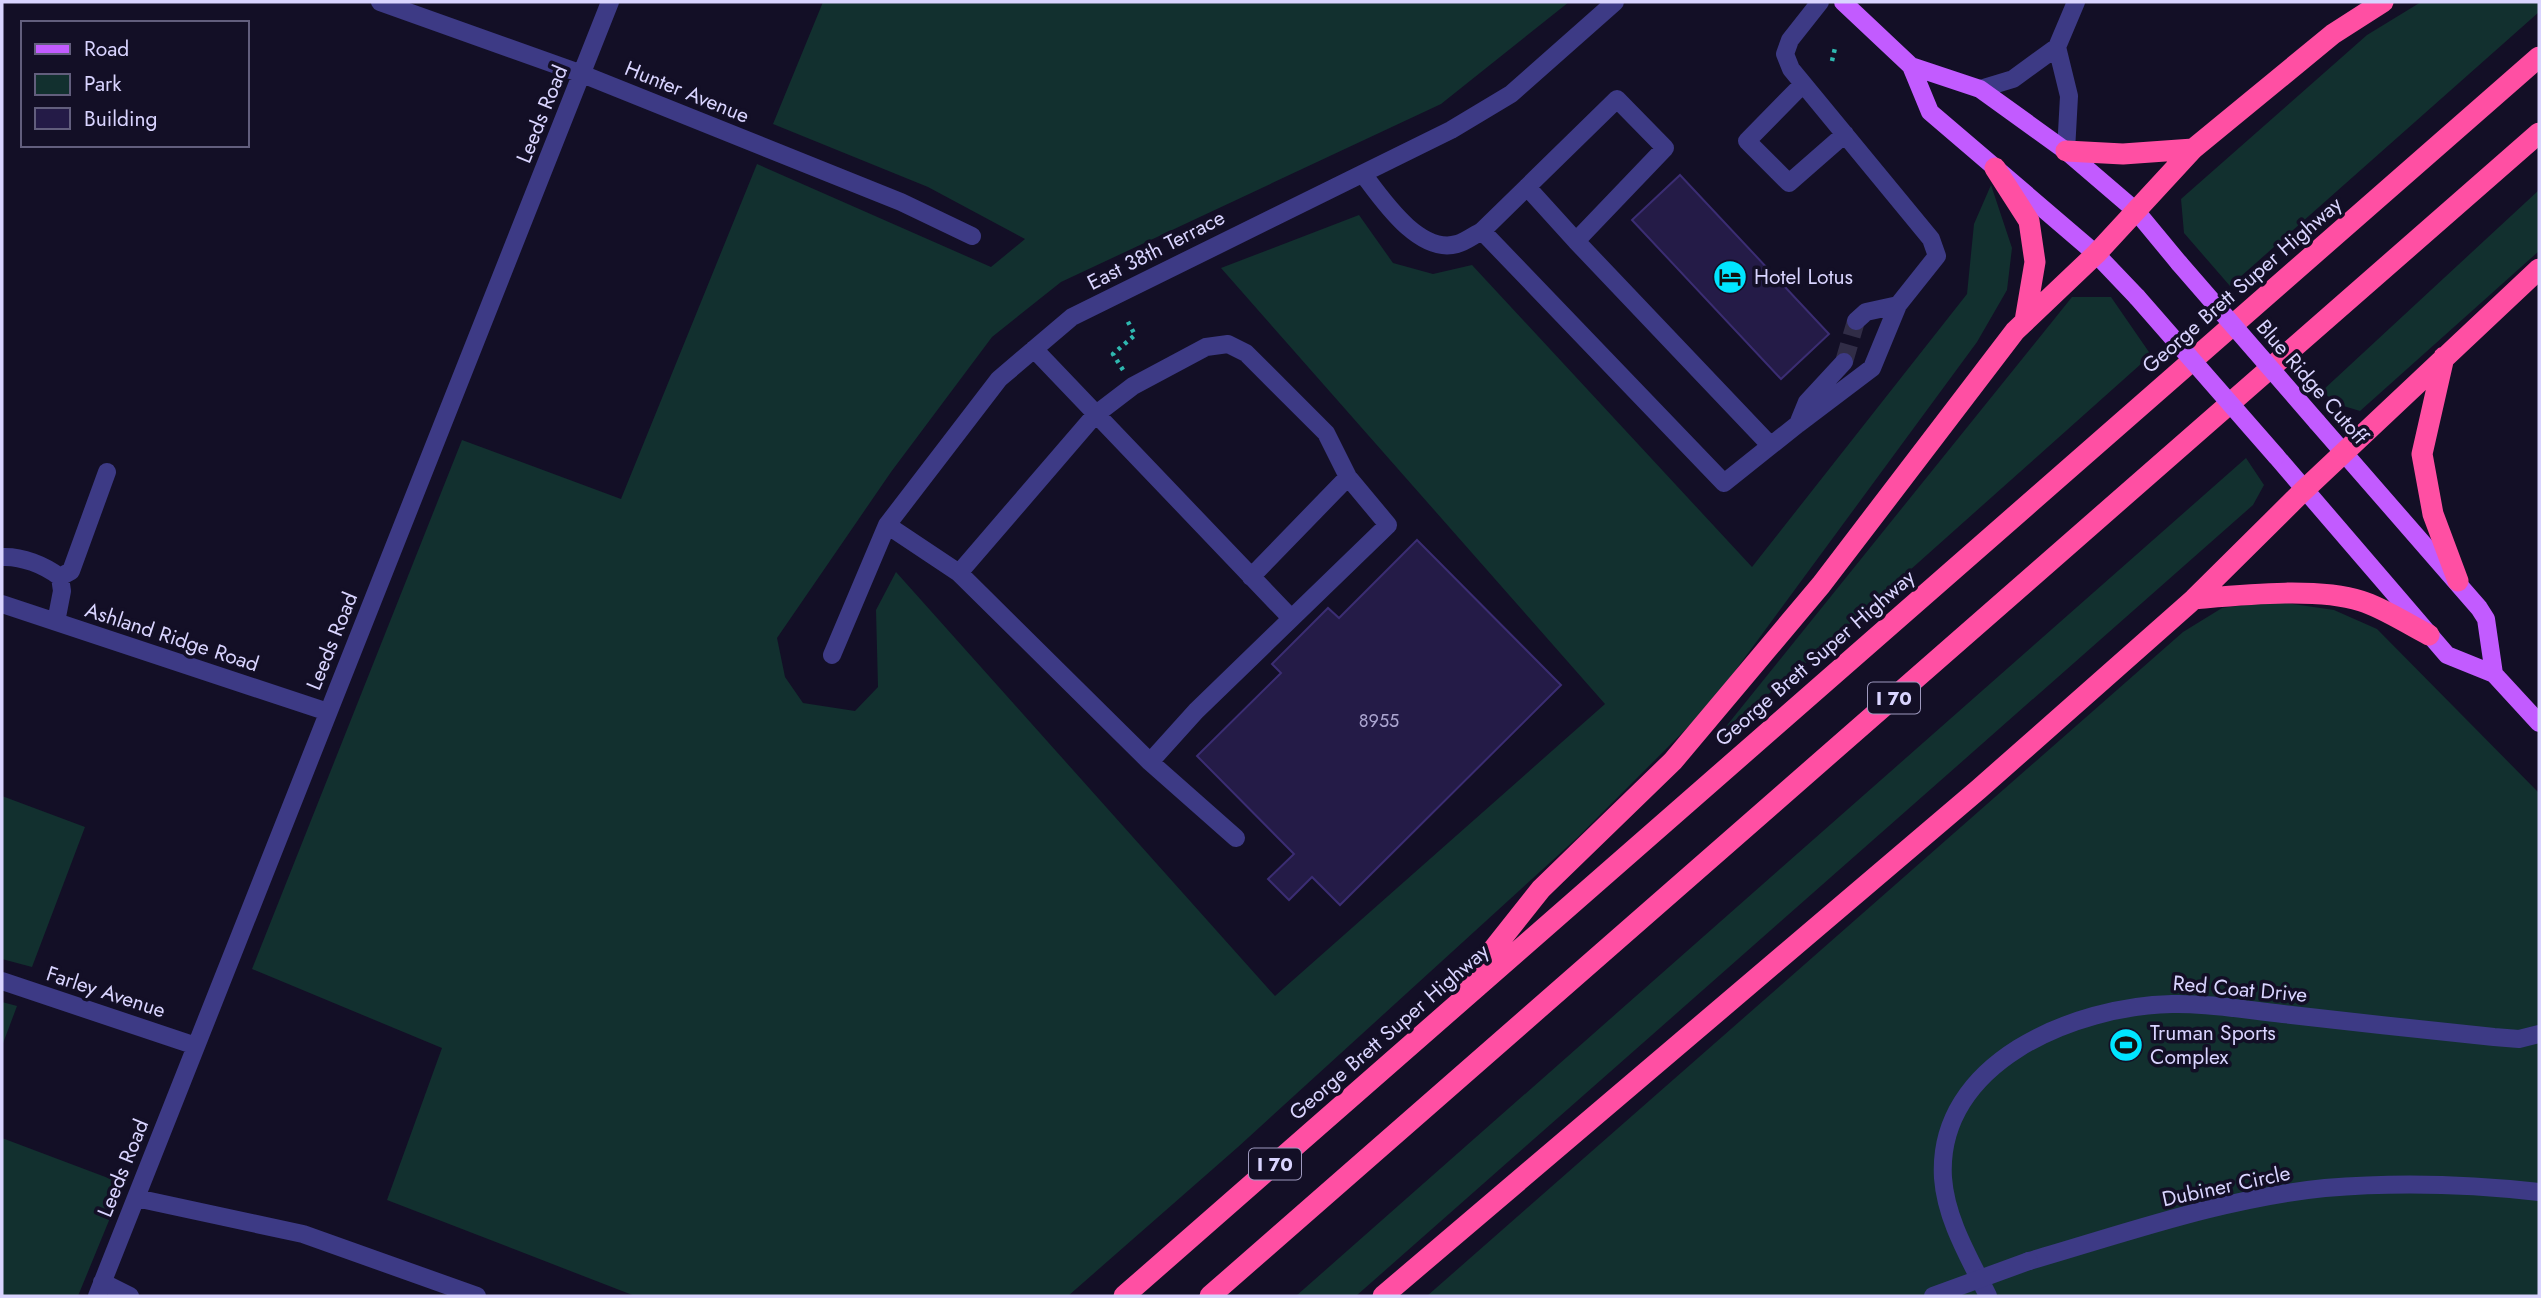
<svg xmlns="http://www.w3.org/2000/svg" width="2541" height="1298" viewBox="0 0 2541 1298" font-family="Jost,sans-serif">
<rect width="100%" height="100%" fill="#130f26"/>
<!-- green -->
<path fill="#12302f" d="M 823,2 L 1569,2 L 1441,104 L 1061,282 L 992,337 L 891,472 L 777,638 L 785,677 L 803,703 L 855,711 L 878,687 L 876,610 L 896,572 L 1275,996 L 1605,704 L 1221,268 L 1359,215 L 1393,263 L 1433,274 L 1472,265 L 1752,567 L 1967,294 L 1974,224 L 1991,185 L 2012,248 L 2007,290 L 1977,342 L 1710,705 L 1577,838 L 1238,1147 L 1068,1296 L 635,1296 L 387,1200 L 442,1048 L 252,969 L 462,440 L 621,499 L 757,164 L 991,267 L 1025,239 L 928,187 L 773,124 Z
M 2421,2 L 2539,2 L 2539,12 L 2230,286 L 2184,233 L 2181,199 L 2367,35 Z
M 2539,190 L 2539,251 L 2360,411 L 2337,404 L 2322,391 Z
M 2072,297 L 2111,297 L 2151,355 L 1789,678 L 1724,729 Z
M 2246,458 L 2264,485 L 2253,505 L 1356,1296 L 1296,1296 Z
M 2273,601 L 2334,610 L 2377,629 L 2539,793 L 2539,1296 L 1427,1296 L 2183,632 L 2222,608 Z
M 2,796 L 85,827 L 32,967 L 2,959 Z
M 2,1002 L 17,1006 L 2,1046 Z
M 2,1138 L 124,1184 L 78,1296 L 2,1296 Z"/>
<!-- building -->
<path fill="#241b47" stroke="#3b2d73" stroke-width="2" d="M 1680,175 L 1829,334 L 1781,379 L 1632,220 Z
M 1417,540 L 1561,685 L 1340,905 L 1312,877 L 1289,900 L 1268,879 L 1294,854 L 1197,756 L 1281,673 L 1272,664 L 1328,608 L 1339,618 Z"/>
<g fill="none" stroke-linecap="round" stroke-linejoin="round">
<!-- minor-tunnel -->
<path stroke="#312d47" stroke-width="18" stroke-dasharray="18 9" stroke-linecap="butt" d="M 1844,362 L 1856,321"/>
<!-- path -->
<path stroke="#2fb8b0" stroke-width="4.5" stroke-dasharray="3.5 5" stroke-linecap="butt" d="M 1832,61 L 1835,48
M 1123,370 L 1113,354 L 1135,335 L 1127,320"/>
<!-- minor -->
<path stroke="#3d3a85" stroke-width="18" d="M 380,2 L 582,74 L 901,202 L 972,236
M 1820,2 L 1790,40 L 1785,54 L 1791,69 L 1931,239 L 1937,256 L 1898,305
M 2057,47 L 2069,96 L 2066,151
M 1803,84 L 1747,141 L 1789,183 L 1845,134
M 1980,89 L 2013,79 L 2057,47 L 2076,2
M 1363,174 C 1382,199 1419,255 1457,244 C 1465,242 1474,235 1482,231
M 1527,187 L 1576,241
M 1034,349 L 1291,618
M 1844,362 L 1807,402 L 1798,424 L 1872,368 L 1898,305 L 1866,312 L 1856,321
M 1770,445 L 1576,241 L 1665,148 L 1617,99 L 1482,231 L 1724,483 L 1798,424
M 887,525 L 959,573 L 1150,762 L 1196,711 L 1388,525 L 1348,477 L 1326,433 L 1246,353 L 1228,344 L 1206,347 L 1133,386 L 1095,415 L 959,573
M 2,557 C 22,556 44,565 60,577 L 62,591 L 56,622
M 60,577 L 71,571 L 107,472
M 1251,577 L 1348,477
M 2,604 L 328,712
M 832,655 L 887,525 L 999,379 L 1072,317 L 1451,130 L 1511,94 L 1615,2
M 1150,762 L 1236,838
M 2,981 L 196,1046
M 136,1198 L 303,1234 L 477,1296
M 2029,1261 C 2126,1233 2224,1198 2325,1188 C 2396,1182 2469,1184 2539,1192
M 102,1282 L 130,1296
M 97,1296 L 610,2
M 1988,1296 C 1970,1259 1946,1220 1943,1178 C 1936,1062 2075,1006 2172,1004 C 2209,1003 2246,1010 2283,1014 C 2353,1022 2424,1030 2494,1037 L 2519,1039 L 2539,1034"/>
<!-- major -->
<path stroke="#c25bff" stroke-width="18" d="M 1843,2 L 1911,66 L 1930,112 L 2096,254 L 2137,297
M 1911,66 L 1980,89 L 2066,151 L 2136,211 L 2179,263
M 2317,422 L 2479,608 L 2486,619 L 2494,674
M 2276,456 L 2447,655 L 2494,674 L 2539,723"/>
<!-- highway -->
<path stroke="#ff4fa3" stroke-width="21" d="M 2066,151 L 2123,154 L 2193,149
M 1995,168 L 2029,221 L 2035,262 L 2025,321
M 2444,357 L 2422,454 L 2433,514 L 2458,581
M 2194,599 C 2241,595 2317,587 2361,601 C 2384,608 2407,624 2429,635
M 1464,986 L 1541,889 L 1673,761 L 1821,585 L 2015,331 L 2096,254 L 2193,149 L 2333,34 L 2383,2
M 1124,1296 L 2539,57
M 1210,1296 L 2539,133
M 1383,1296 L 1979,789 L 2194,599 L 2303,491 L 2539,269"/>
<!-- minor-bridge -->
<path stroke="#3d3a85" stroke-width="18" d="M 1933,1296 L 2029,1261"/>
<!-- major-bridge -->
<path stroke="#c25bff" stroke-width="18" d="M 2179,263 L 2317,422
M 2137,297 L 2276,456"/>
</g>
<!-- icons -->
<defs>
<g id="hotel-disc" transform="scale(1.75)"><circle r="9.5" fill="#00e5ff" stroke="#130f26"/><path d="M-6-4.5h1.5V1H6V5H4.5V3h-9V5H-6ZM-4 0a1.8 1.8 0 1 1 3.6 0ZM.5 0V-2.5h3Q6-2.5 6 0Z" fill="#111"/></g>
<g id="stadium-disc" transform="scale(1.75)"><circle r="9.5" fill="#00e5ff" stroke="#130f26"/><path d="M0-5a6.5 5 0 1 0 0 10a6.5 5 0 1 0 0-10ZM-3.5-1.8h7v3.6h-7Z" fill="#111"/></g>
</defs>
<g fill-rule="evenodd">
<use href="#hotel-disc" x="1730" y="277"/>
<use href="#stadium-disc" x="2126" y="1045"/>
</g>
<g text-anchor="middle" stroke-width="7" stroke-linejoin="round" paint-order="stroke">
<!-- number labels -->
<g font-size="18" fill="#aca6d1">
<text x="1379" y="727">8955</text>
</g>
<!-- shield labels -->
<g fill="#130f26" stroke="#9e99be" stroke-width="2">
<rect x="1868" y="682.5" width="52" height="31" rx="5"/>
<rect x="1249" y="1148.5" width="52" height="31" rx="5"/>
</g>
<g font-size="19" font-weight="bold" fill="#d9d4ff">
<text x="1894" y="705">I 70</text>
<text x="1275" y="1171">I 70</text>
</g>
<!-- street labels -->
<g font-size="21" fill="#d9d4ff" stroke="#130f26">
<text transform="translate(687 92) rotate(22)" y="7">Hunter Avenue</text>
<text transform="translate(542 114) rotate(-68)" y="7">Leeds Road</text>
<text transform="translate(1156 250) rotate(-27)" y="7">East 38th Terrace</text>
<text transform="translate(2242 285) rotate(-41)" y="7">George Brett Super Highway</text>
<text transform="translate(2312 382) rotate(49)" y="7">Blue Ridge Cutoff</text>
<text transform="translate(172 637) rotate(18)" y="7">Ashland Ridge Road</text>
<text transform="translate(332 641) rotate(-68)" y="7">Leeds Road</text>
<text transform="translate(1815 658) rotate(-41)" y="7">George Brett Super Highway</text>
<text transform="translate(2240 989) rotate(5)" y="7">Red Coat Drive</text>
<text transform="translate(106 992) rotate(18)" y="7">Farley Avenue</text>
<text transform="translate(1389 1032) rotate(-41)" y="7">George Brett Super Highway</text>
<text transform="translate(123 1168) rotate(-68)" y="7">Leeds Road</text>
<text transform="translate(2226 1186) rotate(-12)" y="7">Dubiner Circle</text>
</g>
<!-- poi labels -->
<g font-size="21" fill="#d9d4ff" stroke="#130f26" text-anchor="start">
<text x="1754" y="284">Hotel Lotus</text>
<text x="2150" y="1040">Truman Sports<tspan x="2150" dy="24">Complex</tspan></text>
</g>
</g>
<!-- border -->
<rect width="2541" height="1298" fill="none" stroke="#d9d4ff" stroke-width="7"/>
<!-- legend -->
<rect x="21" y="21" width="228" height="126" fill="#130f26" stroke="#625e7d" stroke-width="2"/>
<rect x="35" y="44" width="35" height="10" fill="#c25bff" stroke="#625e7d" stroke-width="2"/>
<text x="84" y="56" font-size="21" fill="#d9d4ff">Road</text>
<rect x="35" y="74" width="35" height="21" fill="#12302f" stroke="#625e7d" stroke-width="2"/>
<text x="84" y="91" font-size="21" fill="#d9d4ff">Park</text>
<rect x="35" y="108" width="35" height="21" fill="#241b47" stroke="#625e7d" stroke-width="2"/>
<text x="84" y="126" font-size="21" fill="#d9d4ff">Building</text>
</svg>
